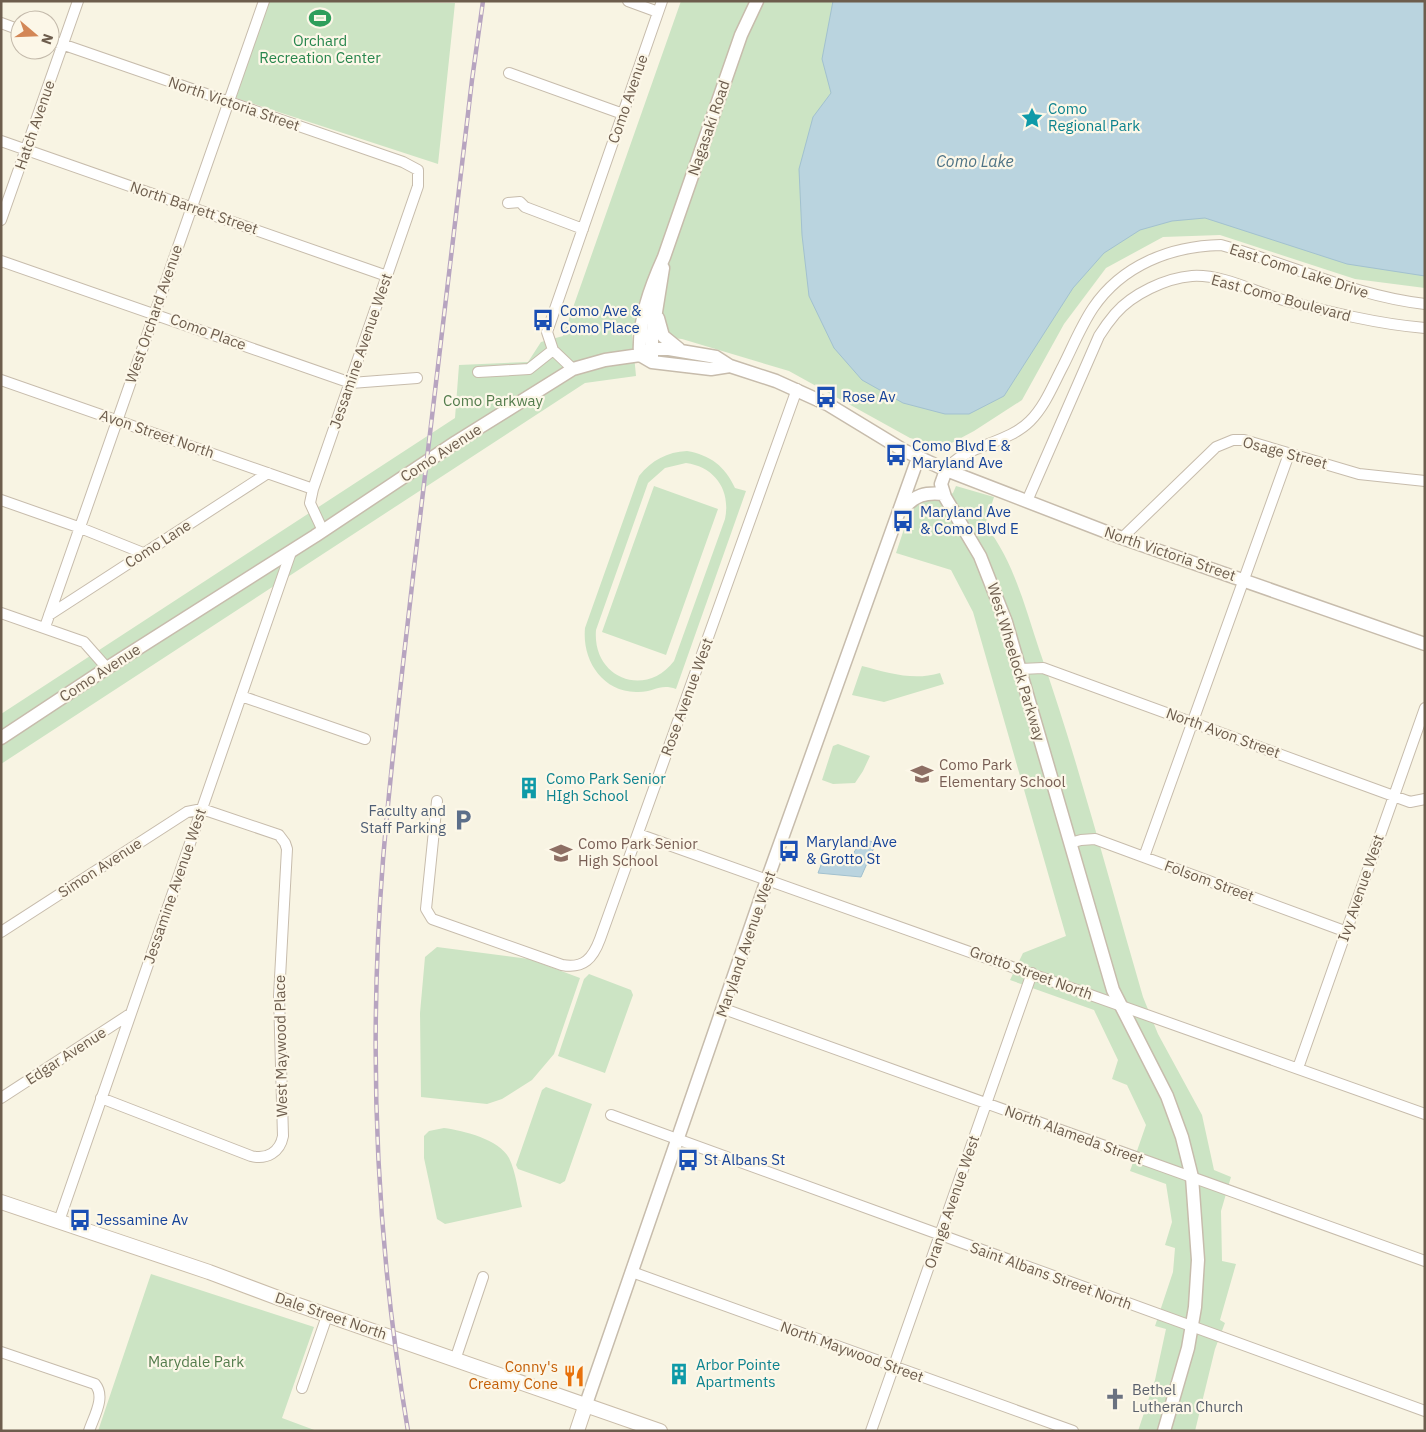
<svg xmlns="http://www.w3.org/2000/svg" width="1426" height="1432" viewBox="0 0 1426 1432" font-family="'IBM Plex Sans',sans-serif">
<rect width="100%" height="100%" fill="#f8f4e3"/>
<!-- green -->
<path fill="#cce4c4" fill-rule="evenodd" d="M 269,1 L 455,3 L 438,164 L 236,98 Z
M 681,1 L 1425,1 L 1425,288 L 1355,279 L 1220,235 L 1163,237 L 1106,268 L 1064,324 L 1022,400 L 974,431 L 944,447 L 910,438 L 789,371 L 682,339 L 632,334 L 636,376 L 585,383 L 1,764 L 1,714 L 455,418 L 459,365 L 528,362 L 541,342 L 563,336 Z
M 687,451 C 710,455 725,466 735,488 L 746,491 L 676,689 C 659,683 654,693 636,692 C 601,691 582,659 585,628 L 639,476 C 652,460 667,452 687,451 ZM 686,463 C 715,467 731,490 725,519 L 674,661 C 645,699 592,678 596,630 L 648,483 L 665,468 Z
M 654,486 L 718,509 L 666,655 L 602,632 Z
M 956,486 L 994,497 L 985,525 C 1013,559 1025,607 1039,649 C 1079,763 1109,881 1143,997 L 1158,1034 L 1202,1115 L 1214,1170 L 1231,1177 L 1221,1211 L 1222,1261 L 1236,1264 L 1220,1320 L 1225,1323 L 1215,1349 L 1195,1431 L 1138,1431 L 1155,1380 L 1166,1329 L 1155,1326 L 1173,1272 L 1175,1248 L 1165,1245 L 1172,1222 L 1166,1184 L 1130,1171 L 1146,1125 L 1127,1085 L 1112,1079 L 1118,1060 L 1094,1010 L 1010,980 L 1023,953 L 1066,936 L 973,612 L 951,570 L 896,553 L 912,505 L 929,498 L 936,501 L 953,493 Z
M 862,666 C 889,673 913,681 940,673 L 944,684 L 884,702 L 852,695 Z
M 838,744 L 870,756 L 863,771 L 855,783 L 833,784 L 822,780 L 833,746 Z
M 437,947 L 529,959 L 580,978 L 554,1054 L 532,1080 L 502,1099 L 487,1104 L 421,1097 L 420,1013 L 425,957 Z
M 589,974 L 631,990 L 633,995 L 605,1073 L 558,1056 L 584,979 Z
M 546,1087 L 592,1104 L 565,1181 L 560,1184 L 518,1169 L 516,1165 L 542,1090 Z
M 444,1128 C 464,1131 499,1139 509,1158 C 516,1172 518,1192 522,1207 L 445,1224 L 437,1219 L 424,1158 L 424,1136 L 429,1131 Z
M 151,1274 L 314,1327 L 282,1418 L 317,1431 L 98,1431 Z"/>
<!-- water -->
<path fill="#bad4df" stroke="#a2c1cf" d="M 833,1 L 1425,1 L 1425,276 L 1347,264 L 1205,218 L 1172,221 L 1140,230 L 1104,253 L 1073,288 L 1004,396 L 969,414 L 945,414 L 903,403 L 862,380 L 834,348 L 809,296 L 802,235 L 799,169 L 813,117 L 831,93 L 822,59 Z
M 863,839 L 876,843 L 861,877 L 818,873 L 824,857 L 848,861 Z"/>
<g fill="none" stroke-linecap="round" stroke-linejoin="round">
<!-- minor casing -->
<g stroke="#c7bcac" stroke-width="12">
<path id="minor" d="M 628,1 L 658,12
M 1,23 L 20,30
M 50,40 L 403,162 L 418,170 L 418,186 L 313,489 L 310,503 L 323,531
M 509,73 L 623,114
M 1,141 L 387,276
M 508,203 L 520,202 L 525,207 L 583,229
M 1,220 L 78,1
M 1,261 L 351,383 L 417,378
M 573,369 L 553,350 L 547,332 L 662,1
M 478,372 L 529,369 L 553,350
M 1,380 L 313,489
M 946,470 C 966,444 1006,445 1030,421 C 1045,406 1053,385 1063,366 C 1073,346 1081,326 1093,308 C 1122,265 1171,246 1221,245 C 1290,264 1354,296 1425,304
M 1,500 L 78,527 L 143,553
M 1027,501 L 1099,336 C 1104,328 1109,321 1115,314 C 1132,294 1166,278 1192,276 C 1222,274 1255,292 1283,300 C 1330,312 1377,324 1425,328
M 1122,538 L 1216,447 L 1233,440 L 1244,440 L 1359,474 L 1425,481
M 1,613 L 84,642 L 107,668
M 49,615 L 268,473
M 45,627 L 264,1
M 1021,669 L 1043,668 L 1410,802 L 1425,799
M 241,696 L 365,739
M 437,801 L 426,909 L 432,919 L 562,965 C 584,969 593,958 600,939 L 797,389
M 638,834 L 1425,1114
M 1070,843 L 1081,840 L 1095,839 L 1347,932
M 1144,857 L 1289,454
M 1,932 L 187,812 L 202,809 L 279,835 L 285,843 L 287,849 L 279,996 L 283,1136 C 280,1152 267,1160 251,1156 L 101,1098
M 724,1009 L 1425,1261
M 1298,1068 L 1425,708
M 1,1098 L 130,1014
M 611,1115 L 1425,1411
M 59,1221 L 291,552
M 632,1272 L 1073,1431
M 1,1352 L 95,1384 C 106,1397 94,1416 89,1431
M 455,1360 L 483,1277
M 302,1388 L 327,1316
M 871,1431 L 1032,973"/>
</g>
<!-- tertiary casing -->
<g stroke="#c7bcac" stroke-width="15">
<path id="tertiary" d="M 658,318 L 663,336 L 679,349
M 640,355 L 652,362 L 711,369 L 730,366 L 776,381 L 829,405 L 903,450 L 946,470 L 1122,538 L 1425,644
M 640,355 C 638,321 650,288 664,257 L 741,35 L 757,1
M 652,357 L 652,337 L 663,268
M 946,470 L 941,484 L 945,497 L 980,556 L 1006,622 L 1113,990 L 1167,1096 L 1182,1137 L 1192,1177 L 1198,1260 L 1195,1307 L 1188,1348 L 1164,1431
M 903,509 C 915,495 925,492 944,494
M 1,738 L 107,668 L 315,536 L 456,442 L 573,369 L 605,360 L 640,355 L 651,349 L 669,349 L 716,357 L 730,366
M 586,1404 L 767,880 L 918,458"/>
</g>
<!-- secondary casing -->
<g stroke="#cabdaa" stroke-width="16">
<path id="secondary" d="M 1,1202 L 209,1272 L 281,1299 L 660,1431
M 577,1431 L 586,1404"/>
</g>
<!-- minor -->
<use href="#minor" stroke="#fff" stroke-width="10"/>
<!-- tertiary -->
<use href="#tertiary" stroke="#fff" stroke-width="12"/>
<!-- secondary -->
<use href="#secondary" stroke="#fff" stroke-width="14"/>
<!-- rail casing -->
<g stroke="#b7a4c0" stroke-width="4.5">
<path id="rail" d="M 408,1431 C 376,1242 368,1050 383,860 C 391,762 403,665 414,568 C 433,405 453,243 472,80 L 483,1"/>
</g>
<!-- rail -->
<use href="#rail" stroke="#fcf7e8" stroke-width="2.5" stroke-dasharray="8" stroke-linecap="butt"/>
</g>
<!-- icons -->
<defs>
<g id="stadium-bare" transform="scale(1.725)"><path d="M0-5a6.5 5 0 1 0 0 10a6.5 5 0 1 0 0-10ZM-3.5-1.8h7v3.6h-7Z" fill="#2e9e5b" stroke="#fcf7e8" stroke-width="2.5" paint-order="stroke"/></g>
<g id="sight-bare" transform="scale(1.725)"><path d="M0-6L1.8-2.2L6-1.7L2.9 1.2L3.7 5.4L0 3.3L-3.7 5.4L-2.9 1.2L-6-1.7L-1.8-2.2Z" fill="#0f9aa8" stroke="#fcf7e8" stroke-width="2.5" paint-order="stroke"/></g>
<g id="bus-bare" transform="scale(1.725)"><path d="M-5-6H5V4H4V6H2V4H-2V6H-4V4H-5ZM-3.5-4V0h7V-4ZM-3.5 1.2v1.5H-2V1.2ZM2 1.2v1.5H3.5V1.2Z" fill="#1a4fb4" stroke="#fcf7e8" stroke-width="2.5" paint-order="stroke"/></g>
<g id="school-bare" transform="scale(1.725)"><path d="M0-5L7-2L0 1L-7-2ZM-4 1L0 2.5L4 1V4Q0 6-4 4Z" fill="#8d6e63" stroke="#fcf7e8" stroke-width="2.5" paint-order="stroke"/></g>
<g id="building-bare" transform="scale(1.725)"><path d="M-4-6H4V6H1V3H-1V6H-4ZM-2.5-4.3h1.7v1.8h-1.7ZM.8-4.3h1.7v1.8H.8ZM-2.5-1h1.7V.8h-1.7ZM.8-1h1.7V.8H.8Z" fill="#0f9aa8" stroke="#fcf7e8" stroke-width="2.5" paint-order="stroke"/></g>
<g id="parking-bare" transform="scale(1.725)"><path d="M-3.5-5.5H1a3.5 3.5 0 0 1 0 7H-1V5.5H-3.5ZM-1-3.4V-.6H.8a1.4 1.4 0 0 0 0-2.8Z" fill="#5c6f8a" stroke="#fcf7e8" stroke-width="2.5" paint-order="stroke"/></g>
<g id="restaurant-bare" transform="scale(1.725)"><path d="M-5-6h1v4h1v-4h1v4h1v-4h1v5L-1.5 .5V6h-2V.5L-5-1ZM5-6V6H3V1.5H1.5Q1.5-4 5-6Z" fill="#e8710a" stroke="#fcf7e8" stroke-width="2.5" paint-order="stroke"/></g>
<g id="church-bare" transform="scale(1.725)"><path d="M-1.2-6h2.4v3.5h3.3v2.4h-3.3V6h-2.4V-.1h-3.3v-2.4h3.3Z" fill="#6b7280" stroke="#fcf7e8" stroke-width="2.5" paint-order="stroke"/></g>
</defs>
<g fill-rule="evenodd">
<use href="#stadium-bare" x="320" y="18"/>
<use href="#sight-bare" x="1032" y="118"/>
<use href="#bus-bare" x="543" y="320"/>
<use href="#bus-bare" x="826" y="397"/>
<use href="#bus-bare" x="896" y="455"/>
<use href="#bus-bare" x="903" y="521"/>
<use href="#school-bare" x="922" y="774"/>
<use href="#building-bare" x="529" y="788"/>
<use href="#parking-bare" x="463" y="820"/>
<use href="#bus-bare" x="789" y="851"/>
<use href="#school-bare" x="561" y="853"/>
<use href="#bus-bare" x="688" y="1160"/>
<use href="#bus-bare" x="80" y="1220"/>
<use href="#building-bare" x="679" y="1374"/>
<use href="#restaurant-bare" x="574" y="1376"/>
<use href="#church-bare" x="1115" y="1399"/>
</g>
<g text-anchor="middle" stroke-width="4.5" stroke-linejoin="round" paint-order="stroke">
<!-- leisure labels -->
<g font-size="15" fill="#27864d" stroke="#fcf7e8">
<text x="320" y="46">Orchard<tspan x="320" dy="17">Recreation Center</tspan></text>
</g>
<!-- street labels -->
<g font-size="15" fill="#6d5d4d" stroke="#fcf7e8">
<text transform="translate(628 99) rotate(-71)" y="5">Como Avenue</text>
<text transform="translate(234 104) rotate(19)" y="5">North Victoria Street</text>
<text transform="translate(35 125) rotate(-71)" y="5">Hatch Avenue</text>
<text transform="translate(709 128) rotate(-71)" y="5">Nagasaki Road</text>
<text transform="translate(194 208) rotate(19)" y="5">North Barrett Street</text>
<text transform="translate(1299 271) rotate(18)" y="5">East Como Lake Drive</text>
<text transform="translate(1281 298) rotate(15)" y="5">East Como Boulevard</text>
<text transform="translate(154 314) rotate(-71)" y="5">West Orchard Avenue</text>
<text transform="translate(208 332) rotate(20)" y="5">Como Place</text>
<text transform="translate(361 351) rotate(-71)" y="5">Jessamine Avenue West</text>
<text transform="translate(157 434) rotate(19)" y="5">Avon Street North</text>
<text transform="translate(441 453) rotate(-33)" y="5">Como Avenue</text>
<text transform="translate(1285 453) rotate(15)" y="5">Osage Street</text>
<text transform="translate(158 544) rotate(-33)" y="5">Como Lane</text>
<text transform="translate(1170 554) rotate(19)" y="5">North Victoria Street</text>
<text transform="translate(1016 662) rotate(73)" y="5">West Wheelock Parkway</text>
<text transform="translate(100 673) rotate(-33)" y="5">Como Avenue</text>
<text transform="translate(687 697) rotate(-70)" y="5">Rose Avenue West</text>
<text transform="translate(1223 733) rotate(20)" y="5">North Avon Street</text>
<text transform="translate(100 868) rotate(-33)" y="5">Simon Avenue</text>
<text transform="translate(1209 881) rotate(20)" y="5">Folsom Street</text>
<text transform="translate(175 886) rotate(-71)" y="5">Jessamine Avenue West</text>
<text transform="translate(1361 888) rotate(-71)" y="5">Ivy Avenue West</text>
<text transform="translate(746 944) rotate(-71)" y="5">Maryland Avenue West</text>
<text transform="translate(1031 973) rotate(20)" y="5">Grotto Street North</text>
<text transform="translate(281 1046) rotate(-91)" y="5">West Maywood Place</text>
<text transform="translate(66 1056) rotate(-33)" y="5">Edgar Avenue</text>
<text transform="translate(1074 1135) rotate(20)" y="5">North Alameda Street</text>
<text transform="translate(952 1202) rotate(-71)" y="5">Orange Avenue West</text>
<text transform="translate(1051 1276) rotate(20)" y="5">Saint Albans Street North</text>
<text transform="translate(331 1316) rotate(19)" y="5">Dale Street North</text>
<text transform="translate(852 1352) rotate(20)" y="5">North Maywood Street</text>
</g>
<!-- culture labels -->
<g font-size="15" fill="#0d838f" stroke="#fcf7e8" text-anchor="start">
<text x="1048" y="114">Como<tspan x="1048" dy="17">Regional Park</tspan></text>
<text x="546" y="784">Como Park Senior<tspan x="546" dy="17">HIgh School</tspan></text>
<text x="696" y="1370">Arbor Pointe<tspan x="696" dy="17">Apartments</tspan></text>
</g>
<!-- transit labels -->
<g font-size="15" fill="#164399" stroke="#fcf7e8" text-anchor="start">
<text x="560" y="316">Como Ave &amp;<tspan x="560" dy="17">Como Place</tspan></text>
<text x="842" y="402">Rose Av</text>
<text x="912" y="451">Como Blvd E &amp;<tspan x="912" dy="17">Maryland Ave</tspan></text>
<text x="920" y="517">Maryland Ave<tspan x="920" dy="17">&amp; Como Blvd E</tspan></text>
<text x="806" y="847">Maryland Ave<tspan x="806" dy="17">&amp; Grotto St</tspan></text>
<text x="704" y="1165">St Albans St</text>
<text x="96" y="1225">Jessamine Av</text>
</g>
<!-- park labels -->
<g font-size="15" fill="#537c4c" stroke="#fcf7e8">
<text x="493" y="406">Como Parkway</text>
<text x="196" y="1367">Marydale Park</text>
</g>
<!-- education labels -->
<g font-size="15" fill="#785e54" stroke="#fcf7e8" text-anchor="start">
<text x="939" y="770">Como Park<tspan x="939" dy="17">Elementary School</tspan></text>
<text x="578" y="849">Como Park Senior<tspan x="578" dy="17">High School</tspan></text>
</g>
<!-- service labels -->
<g font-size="15" fill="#4e5e75" stroke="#fcf7e8" text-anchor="end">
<text x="446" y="816">Faculty and<tspan x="446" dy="17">Staff Parking</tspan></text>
</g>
<!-- food labels -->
<g font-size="15" fill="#c56008" stroke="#fcf7e8" text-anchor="end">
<text x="558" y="1372">Conny's<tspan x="558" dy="17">Creamy Cone</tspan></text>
</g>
<!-- worship labels -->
<g font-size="15" fill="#5b616d" stroke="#fcf7e8" text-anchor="start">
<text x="1132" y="1395">Bethel<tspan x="1132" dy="17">Lutheran Church</tspan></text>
</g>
<!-- water labels -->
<g font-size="16" font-style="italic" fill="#4d7284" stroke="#fcf7e8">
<text x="975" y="167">Como Lake</text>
</g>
</g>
<!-- border -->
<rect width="1426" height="1432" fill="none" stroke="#6d5d4d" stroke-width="5"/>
<!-- north arrow -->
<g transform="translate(35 35) rotate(109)"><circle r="24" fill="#fcf7e8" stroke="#c3b9aa"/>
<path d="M0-4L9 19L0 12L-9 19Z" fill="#d38757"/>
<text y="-8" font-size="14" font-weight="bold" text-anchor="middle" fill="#6d5d4d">N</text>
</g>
</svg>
